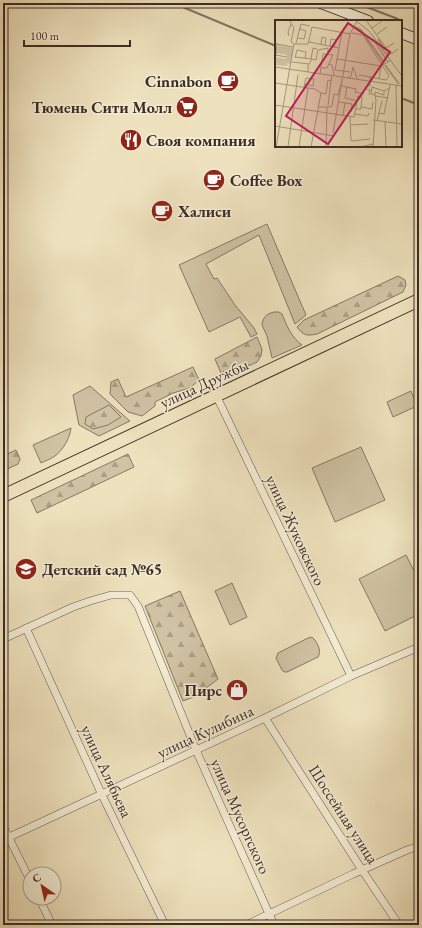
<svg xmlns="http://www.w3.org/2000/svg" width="422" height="928" viewBox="0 0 422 928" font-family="'EB Garamond',serif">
<defs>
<pattern id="forest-firs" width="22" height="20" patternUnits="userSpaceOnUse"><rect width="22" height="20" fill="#d0c3a4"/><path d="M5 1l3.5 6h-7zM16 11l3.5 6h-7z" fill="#aa9f85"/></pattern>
</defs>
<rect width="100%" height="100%" fill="#eee2be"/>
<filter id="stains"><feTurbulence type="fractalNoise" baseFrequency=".005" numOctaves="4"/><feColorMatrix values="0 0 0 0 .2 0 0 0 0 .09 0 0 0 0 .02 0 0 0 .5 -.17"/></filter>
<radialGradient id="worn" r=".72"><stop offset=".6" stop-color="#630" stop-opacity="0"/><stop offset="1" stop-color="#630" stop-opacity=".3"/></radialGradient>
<!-- green -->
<path fill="#d0c3a4" stroke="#877864" d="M 267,224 L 306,315 L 295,324 L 259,235 L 206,264 L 214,279 L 217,278 L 235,305 L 254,328 L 257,334 L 251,337 L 240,317 L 209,332 L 179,265 Z
M 274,312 L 279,312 L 282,314 C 287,326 291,337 302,345 L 272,358 L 267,336 L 262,325 C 263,317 266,314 274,312 Z
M 90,386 L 130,421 L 99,436 L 79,425 L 73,395 Z
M 411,391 L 417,406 L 393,417 L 387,402 Z
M 71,428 C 70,438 63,450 55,456 C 51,459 45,461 41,463 L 33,445 Z
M 361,447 L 385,500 L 335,522 L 312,468 Z
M 406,555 L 419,581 L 419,614 L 385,631 L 359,579 Z
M 232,583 L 247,617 L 230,625 L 215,591 Z
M 312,637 C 317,642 322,650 318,657 L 287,672 L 284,672 L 282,670 L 276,658 L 277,656 L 278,653 L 308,638 Z"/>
<!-- forest -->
<path fill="url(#forest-firs)" stroke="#877864" d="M 398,276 L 405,280 L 406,285 L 403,292 L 317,334 C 306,336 304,336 297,327 L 304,320 Z
M 257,337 L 262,349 L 261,356 L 257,362 L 227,376 L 224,371 L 221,373 L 215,359 Z
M 193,367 L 199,380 L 190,388 L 173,393 L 155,402 L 155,406 L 142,416 L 128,412 L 110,394 L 111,382 L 118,379 L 126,397 Z
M 109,405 L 121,417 L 108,425 L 93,429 L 85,424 L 86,417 Z
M 16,450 L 20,459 L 18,464 L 3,471 L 3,456 Z
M 128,454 L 134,467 L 37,513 L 31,500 Z
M 180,591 L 218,679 L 196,696 L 183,701 L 145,606 Z"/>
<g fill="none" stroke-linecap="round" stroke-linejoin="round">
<!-- stream -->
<path stroke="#847461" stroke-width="2" d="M 173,3 L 276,46
M 356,3 L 398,19
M 401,98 L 419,105"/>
<!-- street casing -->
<g stroke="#6a5a4a" stroke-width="8">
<path id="street" d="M 216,395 L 351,676
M 26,628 L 102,795 L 165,925
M 3,639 L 73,607 L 90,601 L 111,595 L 130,595 L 138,606 L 196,750 L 274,925
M 265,718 L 362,870 L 399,925
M 3,826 L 30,880
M 3,840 L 265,718 L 351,676 L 419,647
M 39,898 L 52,925
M 246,925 L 353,874 L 407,850 L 419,846"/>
</g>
<!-- secondary casing -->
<g stroke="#3e2c24" stroke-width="12">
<path id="secondary" d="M 321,3 L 368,21
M 401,33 L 419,40"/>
</g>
<!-- primary casing -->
<g stroke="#3e2c24" stroke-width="14">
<path id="primary" d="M 3,496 L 419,300"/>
</g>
<!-- street -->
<use href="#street" stroke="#f4ecd5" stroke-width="7"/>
<!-- secondary -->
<use href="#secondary" stroke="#f4ecd5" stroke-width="10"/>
<!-- primary -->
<use href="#primary" stroke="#eee2be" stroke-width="12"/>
</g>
<!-- icons -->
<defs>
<g id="cafe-disc" transform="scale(1.15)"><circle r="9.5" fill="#8f2418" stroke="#f4ecd5"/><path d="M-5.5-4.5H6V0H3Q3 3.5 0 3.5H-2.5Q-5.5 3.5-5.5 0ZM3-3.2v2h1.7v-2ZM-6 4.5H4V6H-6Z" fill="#fff"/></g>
<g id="supermarket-disc" transform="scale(1.15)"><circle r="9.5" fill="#8f2418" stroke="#f4ecd5"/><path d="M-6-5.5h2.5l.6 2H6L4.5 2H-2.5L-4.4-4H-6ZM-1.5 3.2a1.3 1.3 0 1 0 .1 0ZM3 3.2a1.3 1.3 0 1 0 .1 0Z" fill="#fff"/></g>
<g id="restaurant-disc" transform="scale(1.15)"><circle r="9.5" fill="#8f2418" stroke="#f4ecd5"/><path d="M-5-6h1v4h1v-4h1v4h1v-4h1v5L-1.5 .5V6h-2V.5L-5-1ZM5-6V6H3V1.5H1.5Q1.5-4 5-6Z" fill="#fff"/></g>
<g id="school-disc" transform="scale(1.15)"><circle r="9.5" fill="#8f2418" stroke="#f4ecd5"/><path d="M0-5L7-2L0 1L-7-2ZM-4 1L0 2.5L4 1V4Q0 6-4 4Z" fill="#fff"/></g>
<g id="shop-disc" transform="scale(1.15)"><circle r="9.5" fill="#8f2418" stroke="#f4ecd5"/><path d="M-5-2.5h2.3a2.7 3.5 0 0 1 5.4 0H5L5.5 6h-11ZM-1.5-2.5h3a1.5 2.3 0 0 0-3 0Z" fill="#fff"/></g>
</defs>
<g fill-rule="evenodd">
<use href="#cafe-disc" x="228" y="81"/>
<use href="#supermarket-disc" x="187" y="107"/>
<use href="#restaurant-disc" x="131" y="140"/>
<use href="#cafe-disc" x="214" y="180"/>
<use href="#cafe-disc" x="162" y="211"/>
<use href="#school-disc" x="26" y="569"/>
<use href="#shop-disc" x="237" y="690"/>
</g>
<g text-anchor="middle" stroke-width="3" stroke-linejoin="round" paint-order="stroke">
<!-- poi labels -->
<g font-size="16" font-weight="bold" fill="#3e2c24" stroke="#f4ecd5" text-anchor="start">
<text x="212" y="87" text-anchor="end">Cinnabon</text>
<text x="172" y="113" text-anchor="end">Тюмень Сити Молл</text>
<text x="146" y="146">Своя компания</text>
<text x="230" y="186">Coffee Box</text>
<text x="178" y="217">Халиси</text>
<text x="42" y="575">Детский сад №65</text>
<text x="222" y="696" text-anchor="end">Пирс</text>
</g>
<!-- street labels -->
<g font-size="16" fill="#3e2c24" stroke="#f4ecd5">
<text transform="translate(204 383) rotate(-25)" y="6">улица Дружбы</text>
<text transform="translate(296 530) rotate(65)" y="6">улица Жуковского</text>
<text transform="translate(205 731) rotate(-25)" y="6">улица Кулибина</text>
<text transform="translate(107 771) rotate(65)" y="6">улица Алябьева</text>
<text transform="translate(344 814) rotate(57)" y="6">Шоссейная улица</text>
<text transform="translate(241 816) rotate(66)" y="6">улица Мусоргского</text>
</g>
</g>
<!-- overview -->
<g transform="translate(275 20)">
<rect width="127" height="127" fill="#eee2be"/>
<path d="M 3,25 L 18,28 L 16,44 L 11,43 L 13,46 L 0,45 L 0,37 L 11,39 L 12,35 L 2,33 Z" fill="#d0c3a4"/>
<path fill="none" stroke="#b2a48a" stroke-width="2" d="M 81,7 L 86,10 L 109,43M 103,19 L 110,30M 110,45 L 124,64"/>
<path fill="none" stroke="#a89980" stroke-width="1" d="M 80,0 L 94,11 L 127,56M 91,0 L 111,28M 97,8 L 107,1M 67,12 L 60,50 L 75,52M 77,13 L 88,15 L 114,56 L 111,60 L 84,55M 102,14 L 112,7M 14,16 L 13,12 L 16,4M 23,18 L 29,19 L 31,11 L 25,9M 98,19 L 113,42M 34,22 L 64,28M 21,23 L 26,4 L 35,6M 2,24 L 18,27M 19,24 L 33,24 L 37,7 L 75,14M 46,24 L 47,17 L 51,18 L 50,25M 55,26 L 56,19 L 61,20 L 59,27M 114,31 L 116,34 L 123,29M 111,33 L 114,31 L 111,28 L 119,23M 0,35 L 12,37M 1,35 L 2,23M 20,37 L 37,39M 20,38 L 22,30 L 31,32 L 30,39M 36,39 L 38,28 L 42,29M 62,39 L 106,46 L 116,40M 17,42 L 34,44M 54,44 L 57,45 L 59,55M 0,47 L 127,66M 33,52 L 33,46 L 37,39 L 41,40 L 43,30 L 53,28 L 53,32M 45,54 L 48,34 L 58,35 L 52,48 L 46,48M 73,58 L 76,56 L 78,47 L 82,58M 104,59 L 106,46M 0,63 L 40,69 L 46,73M 121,65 L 122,127M 67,66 L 81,69 L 80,72 L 89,74M 29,67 L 31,58 L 39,59 L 38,66 L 30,64M 72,67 L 70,78 L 83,81M 46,73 L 51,74 L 53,60 L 56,61 L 57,55M 63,75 L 67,61M 94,75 L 95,70 L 91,69 L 92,66 L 95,66 L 95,57M 100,75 L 100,72 L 109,75 L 109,71M 101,76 L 113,78M 64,82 L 77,84 L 76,92M 0,85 L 79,97 L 83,76 L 87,77 L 86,89 L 81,89M 53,86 L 56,61M 43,87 L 52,87 L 51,127M 86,87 L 97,89 L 98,82M 52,88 L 57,86 L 59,74 L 63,75M 103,93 L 109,94 L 115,65M 80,94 L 93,96 L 94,93M 68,95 L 70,83M 75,96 L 76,121 L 95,119M 98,100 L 127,104M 102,101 L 107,81M 110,102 L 111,127M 75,105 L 93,104M 0,106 L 59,116M 58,113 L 75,14 L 82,1M 1,127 L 19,24 L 16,22 L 19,8 L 14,0M 13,127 L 23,55M 24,127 L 33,68M 36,127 L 46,73M 86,127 L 98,124M 98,127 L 101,80 L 100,75 L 96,74 L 97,67 L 109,71 L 115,68"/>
<path fill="#c2185b" fill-opacity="0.15" stroke="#c2185b" stroke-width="2" d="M 73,3 L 115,32 L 53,124 L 11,96 Z"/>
<rect width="127" height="127" fill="none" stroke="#3e2c24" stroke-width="2"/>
</g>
<!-- margin -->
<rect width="422" height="928" fill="none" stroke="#eee2be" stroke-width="16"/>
<rect x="4" y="4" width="414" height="920" fill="none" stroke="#3e2c24" stroke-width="2"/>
<rect x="8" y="8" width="406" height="912" fill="none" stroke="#3e2c24"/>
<!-- north arrow -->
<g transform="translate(42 886) rotate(326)"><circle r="19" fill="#f4ecd5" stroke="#ab9f8e"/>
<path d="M0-3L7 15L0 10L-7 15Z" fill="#8f2418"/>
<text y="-6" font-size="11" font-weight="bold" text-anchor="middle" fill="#3e2c24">С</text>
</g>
<!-- scale -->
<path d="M24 40v6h106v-6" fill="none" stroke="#3e2c24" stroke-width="2"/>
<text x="30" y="40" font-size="12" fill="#3e2c24" stroke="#f4ecd5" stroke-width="3" paint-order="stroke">100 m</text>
<rect width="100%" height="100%" filter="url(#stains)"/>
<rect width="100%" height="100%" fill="url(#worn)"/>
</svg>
